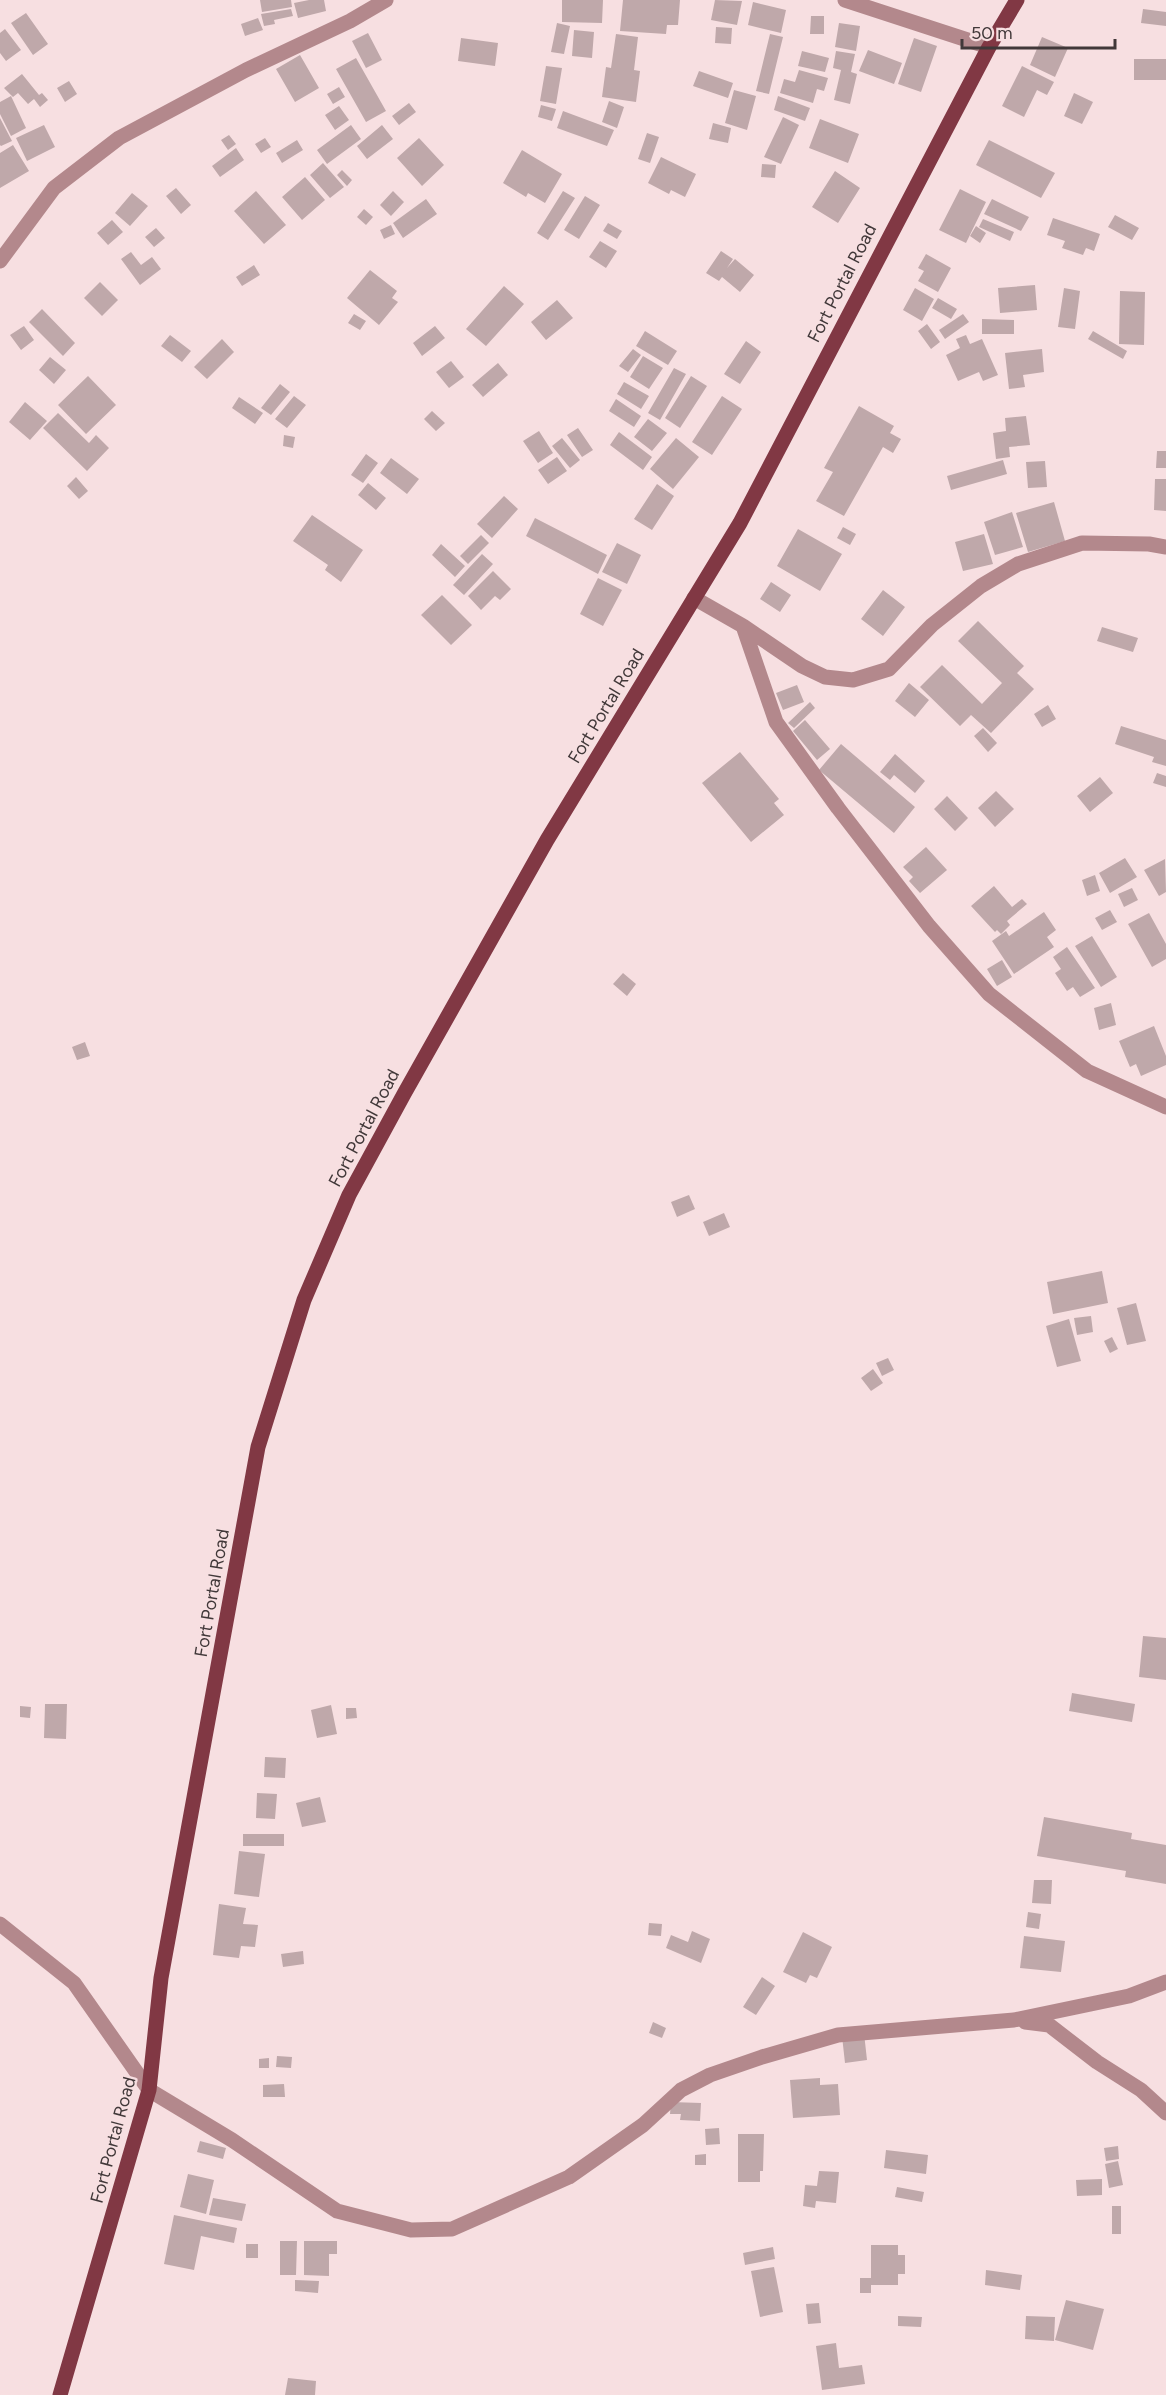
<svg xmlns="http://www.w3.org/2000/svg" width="1166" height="2395" viewBox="0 0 1166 2395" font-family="Figtree,sans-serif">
<rect width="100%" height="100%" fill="#f7dfe1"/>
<!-- building -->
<path fill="#bfa8aa" d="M 260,0 L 291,0 L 292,7 L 262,12 Z
M 309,0 L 324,0 L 326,11 L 298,18 L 294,3 Z
M 562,0 L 603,0 L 602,23 L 562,22 Z
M 623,0 L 680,0 L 678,25 L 667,25 L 666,34 L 620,31 Z
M 715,0 L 742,1 L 737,25 L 711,20 Z
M 753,2 L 786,10 L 781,33 L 748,25 Z
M 291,9 L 293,16 L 274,20 L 275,24 L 264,26 L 261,14 Z
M 1143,9 L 1166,12 L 1166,26 L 1141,23 Z
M 26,13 L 48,44 L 33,55 L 11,23 Z
M 811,16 L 824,16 L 824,34 L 810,34 Z
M 258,18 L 263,30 L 245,36 L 241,24 Z
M 557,23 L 570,26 L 564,54 L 551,52 Z
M 839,23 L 860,26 L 856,51 L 835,47 Z
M 716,27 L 732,28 L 731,44 L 715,43 Z
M 5,29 L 21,50 L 6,61 L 0,53 L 0,33 Z
M 574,30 L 594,32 L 592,58 L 572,56 Z
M 368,33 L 382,60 L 366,68 L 352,41 Z
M 616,34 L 638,37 L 634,70 L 640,71 L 636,102 L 602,97 L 606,67 L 611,68 Z
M 770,34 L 783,37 L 769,94 L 756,91 Z
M 1042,37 L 1068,48 L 1055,77 L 1030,65 Z
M 461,38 L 498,43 L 495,66 L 458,61 Z
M 914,38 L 937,46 L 921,92 L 898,84 Z
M 868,50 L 902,63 L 894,84 L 859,71 Z
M 802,51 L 829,58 L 825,72 L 798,66 Z
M 836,51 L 855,54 L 851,72 L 857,74 L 850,104 L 834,100 L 841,70 L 833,68 Z
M 300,55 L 319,88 L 295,102 L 276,69 Z
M 356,58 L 386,111 L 366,122 L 336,69 Z
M 1134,59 L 1166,59 L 1166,80 L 1134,80 Z
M 546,66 L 562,68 L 556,104 L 540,101 Z
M 1022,66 L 1054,82 L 1047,95 L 1037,90 L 1024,117 L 1002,106 Z
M 799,70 L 828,78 L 824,91 L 817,89 L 813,103 L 780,93 L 784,79 L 795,82 Z
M 699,71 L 733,83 L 728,98 L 693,86 Z
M 22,74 L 39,95 L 42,93 L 48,100 L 40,107 L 34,99 L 28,104 L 18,93 L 13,97 L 4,88 Z
M 69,81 L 77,94 L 65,102 L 57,88 Z
M 339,87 L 345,97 L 333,104 L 327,94 Z
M 734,90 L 756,96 L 747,130 L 725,123 Z
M 1074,93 L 1093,102 L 1082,124 L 1064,116 Z
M 11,96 L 26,128 L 11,136 L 0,114 L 0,102 Z
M 778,96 L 810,108 L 805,121 L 774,110 Z
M 609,101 L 624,107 L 617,128 L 602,122 Z
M 409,103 L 416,112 L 399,125 L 392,116 Z
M 541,105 L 556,109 L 552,121 L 538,117 Z
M 339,106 L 349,120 L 335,130 L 325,115 Z
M 563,111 L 614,130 L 607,146 L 557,128 Z
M 783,117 L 799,125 L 781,164 L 764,157 Z
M 0,118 L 12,141 L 1,146 L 0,145 Z
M 820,119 L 859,134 L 848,163 L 809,148 Z
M 713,123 L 731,128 L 728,143 L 709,139 Z
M 44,125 L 55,147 L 27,161 L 16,138 Z
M 351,125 L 361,139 L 327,164 L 317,150 Z
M 382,125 L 393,139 L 367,159 L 357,146 Z
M 647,133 L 659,137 L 650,163 L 638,159 Z
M 229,135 L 236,144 L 228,150 L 221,140 Z
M 265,138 L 271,147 L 261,153 L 255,144 Z
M 419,138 L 444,165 L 422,186 L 397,158 Z
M 297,140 L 303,150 L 282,163 L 276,153 Z
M 989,140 L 1055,173 L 1041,198 L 976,165 Z
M 13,145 L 29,171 L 0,188 L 0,153 Z
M 236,148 L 244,160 L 220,177 L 212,166 Z
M 522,150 L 562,174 L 545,203 L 528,193 L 526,197 L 503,183 Z
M 661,157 L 696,174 L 685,197 L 671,190 L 669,194 L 648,183 Z
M 323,163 L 344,187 L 330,198 L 310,175 Z
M 762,164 L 776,165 L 775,178 L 761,177 Z
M 342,170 L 352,180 L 347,186 L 337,175 Z
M 835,171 L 860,188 L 838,223 L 812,207 Z
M 305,177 L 325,200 L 302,220 L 282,197 Z
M 176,188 L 191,205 L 181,214 L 166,196 Z
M 960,189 L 986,202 L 966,243 L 939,230 Z
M 256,191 L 286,225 L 264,244 L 234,211 Z
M 393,191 L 404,202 L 391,216 L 380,205 Z
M 563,191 L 575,198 L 548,240 L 537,233 Z
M 132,193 L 148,206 L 130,226 L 115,213 Z
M 585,196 L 600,205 L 579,239 L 564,230 Z
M 426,199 L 437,214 L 403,238 L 393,223 Z
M 992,199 L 1029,217 L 1021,231 L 984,214 Z
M 364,209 L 373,217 L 366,225 L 357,217 Z
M 1115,215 L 1139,228 L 1132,240 L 1108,227 Z
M 1053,218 L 1100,234 L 1094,251 L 1086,248 L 1083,255 L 1062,248 L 1065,241 L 1047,235 Z
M 983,219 L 1014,232 L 1010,241 L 979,227 Z
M 112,220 L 123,232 L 108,245 L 97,233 Z
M 608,223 L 622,231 L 617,239 L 603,231 Z
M 391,225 L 395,234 L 384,239 L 380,230 Z
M 976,226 L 986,233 L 980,243 L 970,236 Z
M 156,228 L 165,238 L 154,247 L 145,237 Z
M 600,241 L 617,251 L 606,268 L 589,257 Z
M 721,251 L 733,259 L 727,268 L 735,259 L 754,275 L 740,292 L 722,277 L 719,281 L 706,273 Z
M 131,252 L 141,265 L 152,257 L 161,269 L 140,285 L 121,259 Z
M 926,254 L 951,268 L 938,292 L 918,281 L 924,271 L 918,268 Z
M 254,265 L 260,275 L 242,286 L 236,277 Z
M 370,270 L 397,291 L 392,298 L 398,302 L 379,325 L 347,298 Z
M 100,282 L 118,300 L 102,316 L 84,298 Z
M 1035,285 L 1037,310 L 1000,313 L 998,288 Z
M 504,286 L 524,304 L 486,346 L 466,329 Z
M 915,288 L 934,299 L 922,321 L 903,310 Z
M 1064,288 L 1080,291 L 1075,329 L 1058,327 Z
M 1120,291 L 1145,292 L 1144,345 L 1119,344 Z
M 938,298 L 957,309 L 951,319 L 932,308 Z
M 557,300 L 573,318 L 546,340 L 531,322 Z
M 42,309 L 75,343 L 63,356 L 29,322 Z
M 354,314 L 366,321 L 360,330 L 348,323 Z
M 963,314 L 969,322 L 945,339 L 939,330 Z
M 982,319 L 1014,320 L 1014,334 L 982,334 Z
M 927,324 L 940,342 L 931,349 L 918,331 Z
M 24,326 L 34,340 L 21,350 L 10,335 Z
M 435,326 L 445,338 L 422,356 L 413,343 Z
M 645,331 L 677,351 L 668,365 L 636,346 Z
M 1093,331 L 1127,351 L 1123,359 L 1088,339 Z
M 170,335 L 191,351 L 182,362 L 161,346 Z
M 966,335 L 970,344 L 982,339 L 998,375 L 983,381 L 979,372 L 958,381 L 946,355 L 960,348 L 956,339 Z
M 222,339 L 234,352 L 207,379 L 194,367 Z
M 746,341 L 761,352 L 740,384 L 724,374 Z
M 633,349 L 641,355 L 628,372 L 619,366 Z
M 1042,349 L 1044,372 L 1023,375 L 1025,387 L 1009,389 L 1005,353 Z
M 643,356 L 663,368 L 649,389 L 630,377 Z
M 50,357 L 66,370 L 54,384 L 39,370 Z
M 451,361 L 464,377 L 449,388 L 436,372 Z
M 498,363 L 508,375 L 483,397 L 472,385 Z
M 674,368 L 686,374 L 660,420 L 648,413 Z
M 88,376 L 116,405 L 86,434 L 58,405 Z
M 691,376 L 707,386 L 680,428 L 665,418 Z
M 624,382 L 649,396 L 641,409 L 617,394 Z
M 280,384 L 290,392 L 271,415 L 261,408 Z
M 294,396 L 306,405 L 287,428 L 275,419 Z
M 722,396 L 742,409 L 712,455 L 692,442 Z
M 239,397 L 263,413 L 255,424 L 232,408 Z
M 616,399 L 641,416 L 634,427 L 609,411 Z
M 25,402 L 47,421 L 30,440 L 9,422 Z
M 859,406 L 894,426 L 890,433 L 901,439 L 893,453 L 883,447 L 844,516 L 816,501 L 833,472 L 824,468 Z
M 432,411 L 445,423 L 436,431 L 424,419 Z
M 58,413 L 89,443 L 96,435 L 109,448 L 87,471 L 43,428 Z
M 1026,416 L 1030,445 L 1009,447 L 1010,457 L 996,459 L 993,433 L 1006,431 L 1005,418 Z
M 648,419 L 667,433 L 652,451 L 634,437 Z
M 578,428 L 593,450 L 582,457 L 567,435 Z
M 539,431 L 553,453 L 538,463 L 523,441 Z
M 619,432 L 652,457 L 643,470 L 610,445 Z
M 284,435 L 295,437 L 293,448 L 283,446 Z
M 562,438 L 580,460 L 570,468 L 552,446 Z
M 676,438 L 699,457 L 673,489 L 650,469 Z
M 1157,451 L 1166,451 L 1166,468 L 1156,468 Z
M 366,454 L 378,463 L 363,483 L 351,475 Z
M 557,457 L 567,471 L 548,484 L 538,470 Z
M 391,458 L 419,479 L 407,494 L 380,473 Z
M 1003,460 L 1007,474 L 951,490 L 947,476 Z
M 1045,461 L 1047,487 L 1028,488 L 1026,462 Z
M 76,477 L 88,491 L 79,499 L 67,486 Z
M 1155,479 L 1166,479 L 1166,511 L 1154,510 Z
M 368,483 L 386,498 L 376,510 L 358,495 Z
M 657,484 L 674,496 L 652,530 L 634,519 Z
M 504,496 L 518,509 L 492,538 L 477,524 Z
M 1054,502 L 1065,541 L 1028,552 L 1016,513 Z
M 1012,512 L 1023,547 L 995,555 L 984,522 Z
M 312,515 L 363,550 L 341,582 L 325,570 L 328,565 L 293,541 Z
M 535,518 L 607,555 L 598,574 L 526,536 Z
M 843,527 L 856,534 L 850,545 L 837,538 Z
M 798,529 L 842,554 L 820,591 L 777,566 Z
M 984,534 L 993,564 L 963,571 L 955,542 Z
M 481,535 L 489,543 L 468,564 L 460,556 Z
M 617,543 L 641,555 L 627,584 L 602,572 Z
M 441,544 L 465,566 L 455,577 L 432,555 Z
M 482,554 L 493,564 L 464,595 L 453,585 Z
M 493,571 L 511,589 L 500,600 L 495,596 L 481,610 L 468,596 Z
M 598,578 L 622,590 L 603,626 L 580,614 Z
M 771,582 L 791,595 L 780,612 L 760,599 Z
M 883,590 L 905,607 L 883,636 L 861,619 Z
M 442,595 L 472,625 L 451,645 L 421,615 Z
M 978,621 L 1024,666 L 1017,673 L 1034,689 L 991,733 L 971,715 L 960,726 L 920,687 L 942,665 L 982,704 L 1002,683 L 958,641 Z
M 1102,627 L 1138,638 L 1133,652 L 1097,641 Z
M 909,683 L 929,700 L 915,717 L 895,701 Z
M 797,685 L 804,702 L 783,710 L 776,693 Z
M 810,702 L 815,708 L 794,728 L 788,723 Z
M 1048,705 L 1056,719 L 1042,727 L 1034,714 Z
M 805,720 L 830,749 L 817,760 L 793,731 Z
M 1121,726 L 1166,740 L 1166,766 L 1152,762 L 1154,757 L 1115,744 Z
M 983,728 L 997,743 L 988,752 L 974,736 Z
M 841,744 L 915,807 L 894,833 L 819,770 Z
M 740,752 L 779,799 L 774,803 L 784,815 L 751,842 L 702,783 Z
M 895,754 L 925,781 L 915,793 L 894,775 L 890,780 L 880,772 Z
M 1157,773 L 1166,776 L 1166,787 L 1153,783 Z
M 1100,777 L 1113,793 L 1090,812 L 1077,796 Z
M 996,791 L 1014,809 L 995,827 L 978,808 Z
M 947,796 L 968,818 L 955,831 L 934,809 Z
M 926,847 L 947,870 L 920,893 L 909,881 L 913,877 L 903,867 Z
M 1125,858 L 1137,877 L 1110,893 L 1099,873 Z
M 1165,859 L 1166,892 L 1159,896 L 1144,870 Z
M 1095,875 L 1100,891 L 1087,896 L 1082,880 Z
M 994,886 L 1012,907 L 1022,899 L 1027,904 L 1007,921 L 1010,925 L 1001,934 L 997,930 L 995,932 L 971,906 Z
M 1132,888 L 1138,900 L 1124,907 L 1118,894 Z
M 1110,910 L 1117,922 L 1102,930 L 1095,918 Z
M 1044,912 L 1056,930 L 1047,937 L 1054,947 L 1014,974 L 992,941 L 1006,931 L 1009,936 Z
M 1149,913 L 1166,944 L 1166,959 L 1152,967 L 1128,924 Z
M 1092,936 L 1117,977 L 1101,987 L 1075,946 Z
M 1067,947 L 1095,988 L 1080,997 L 1073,987 L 1067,991 L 1055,973 L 1061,969 L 1053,957 Z
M 1002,960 L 1012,977 L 997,986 L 987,969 Z
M 623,973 L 636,984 L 627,996 L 613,984 Z
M 1111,1003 L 1116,1025 L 1099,1030 L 1094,1008 Z
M 1154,1026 L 1166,1056 L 1166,1065 L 1141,1076 L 1136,1064 L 1130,1067 L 1119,1041 Z
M 85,1042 L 90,1056 L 77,1060 L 72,1047 Z
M 689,1195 L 695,1209 L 677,1217 L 671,1202 Z
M 724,1213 L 730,1227 L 709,1236 L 703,1222 Z
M 1102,1271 L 1108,1303 L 1053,1314 L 1047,1282 Z
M 1136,1303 L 1146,1341 L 1127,1345 L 1117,1308 Z
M 1091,1316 L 1093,1332 L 1077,1335 L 1074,1318 Z
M 1069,1319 L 1081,1361 L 1057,1367 L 1046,1326 Z
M 1112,1337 L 1118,1349 L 1110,1353 L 1104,1341 Z
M 888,1358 L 894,1370 L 882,1376 L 876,1363 Z
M 873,1369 L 883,1383 L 871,1391 L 861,1378 Z
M 1143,1636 L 1166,1638 L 1166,1680 L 1139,1677 Z
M 1072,1693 L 1135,1704 L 1132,1722 L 1069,1711 Z
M 45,1704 L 67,1704 L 66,1739 L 44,1738 Z
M 331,1705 L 337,1734 L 317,1738 L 311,1710 Z
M 20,1706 L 31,1707 L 30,1718 L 20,1717 Z
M 346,1708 L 356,1708 L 357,1718 L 346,1719 Z
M 265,1757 L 286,1758 L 285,1778 L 264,1777 Z
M 257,1793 L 277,1794 L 275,1819 L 256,1818 Z
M 320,1797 L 326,1822 L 302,1827 L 296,1803 Z
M 1044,1817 L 1132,1833 L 1131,1839 L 1166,1845 L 1166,1884 L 1125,1877 L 1126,1871 L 1037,1856 Z
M 243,1834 L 284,1834 L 284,1846 L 243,1846 Z
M 239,1851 L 265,1854 L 259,1897 L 234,1894 Z
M 1034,1880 L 1052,1880 L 1051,1904 L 1032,1903 Z
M 219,1904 L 246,1908 L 243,1924 L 258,1925 L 255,1947 L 241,1946 L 239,1958 L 213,1955 Z
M 1028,1912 L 1041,1914 L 1039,1929 L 1026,1927 Z
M 649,1923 L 662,1924 L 661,1936 L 648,1935 Z
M 692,1931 L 710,1939 L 701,1963 L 666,1948 L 671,1935 L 688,1942 Z
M 803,1932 L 832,1947 L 817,1978 L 810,1975 L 806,1983 L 783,1972 Z
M 1024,1936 L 1065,1941 L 1061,1972 L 1020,1968 Z
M 303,1951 L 304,1964 L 283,1967 L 281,1954 Z
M 762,1977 L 775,1986 L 756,2015 L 743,2007 Z
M 653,2022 L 666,2028 L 662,2038 L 649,2033 Z
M 864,2033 L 867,2060 L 845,2063 L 842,2036 Z
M 277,2056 L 292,2057 L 291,2068 L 276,2067 Z
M 269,2058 L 269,2068 L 259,2068 L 259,2059 Z
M 820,2078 L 820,2085 L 838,2084 L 840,2115 L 793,2118 L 790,2080 Z
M 284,2084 L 285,2097 L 263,2097 L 263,2085 Z
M 671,2102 L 701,2103 L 700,2121 L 680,2120 L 681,2114 L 670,2114 Z
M 719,2128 L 720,2144 L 706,2145 L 705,2129 Z
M 738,2134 L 764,2134 L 763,2171 L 760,2171 L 760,2182 L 738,2182 Z
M 200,2141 L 226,2148 L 223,2159 L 197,2152 Z
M 1118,2146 L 1119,2159 L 1106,2161 L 1104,2148 Z
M 886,2150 L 928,2155 L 926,2174 L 884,2168 Z
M 706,2154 L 706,2165 L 695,2165 L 695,2155 Z
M 1118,2161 L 1123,2185 L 1109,2188 L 1105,2164 Z
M 819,2171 L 839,2172 L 836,2203 L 816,2201 L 815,2208 L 803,2206 L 805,2185 L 817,2186 Z
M 188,2174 L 214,2180 L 206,2214 L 180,2207 Z
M 1102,2179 L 1102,2195 L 1077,2196 L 1076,2180 Z
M 897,2187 L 924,2192 L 922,2202 L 895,2197 Z
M 213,2198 L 246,2204 L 242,2221 L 209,2215 Z
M 1112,2206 L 1121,2206 L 1121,2234 L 1112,2234 Z
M 174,2215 L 237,2228 L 234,2243 L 201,2236 L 194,2270 L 164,2264 Z
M 280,2241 L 297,2241 L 296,2275 L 280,2275 Z
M 304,2241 L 337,2241 L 337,2254 L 329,2254 L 329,2276 L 304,2275 Z
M 246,2244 L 258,2244 L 258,2258 L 246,2258 Z
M 871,2245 L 898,2245 L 898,2255 L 905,2255 L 905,2274 L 898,2274 L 898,2285 L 871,2285 L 871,2293 L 860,2293 L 860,2278 L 871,2278 Z
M 773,2247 L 775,2259 L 745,2265 L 743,2253 Z
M 774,2267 L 783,2312 L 760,2317 L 751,2271 Z
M 986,2270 L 1022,2275 L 1020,2290 L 985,2285 Z
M 295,2280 L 319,2281 L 318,2293 L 295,2291 Z
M 1066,2300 L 1104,2309 L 1093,2350 L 1055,2340 Z
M 819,2303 L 821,2323 L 808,2324 L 806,2304 Z
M 898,2316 L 922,2317 L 921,2327 L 898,2326 Z
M 1026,2316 L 1055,2317 L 1054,2341 L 1025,2339 Z
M 836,2343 L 839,2368 L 862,2365 L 865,2384 L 822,2390 L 816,2346 Z
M 288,2378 L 316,2381 L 315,2395 L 285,2395 Z"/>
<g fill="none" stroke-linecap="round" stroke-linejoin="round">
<!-- minor -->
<path stroke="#b3888c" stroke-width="15" d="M 845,0 L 989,47
M 0,261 L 54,188 L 119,138 L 246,70 L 350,21 L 386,0
M 694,598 L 743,626 L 802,666 L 825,677 L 853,680 L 889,669 L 932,625 L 981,586 L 1018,564 L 1082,543 L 1149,544 L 1166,547
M 743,626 L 776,722 L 838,808 L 929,926 L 989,994 L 1087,1071 L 1166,1107
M 0,1924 L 74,1983 L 149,2090 L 232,2140 L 337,2211 L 411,2230 L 452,2229 L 569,2177 L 643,2125 L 681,2090 L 710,2075 L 762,2057 L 838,2035 L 1014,2020 L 1129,1996 L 1166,1982
M 1025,2022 L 1049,2025 L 1097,2062 L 1141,2090 L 1166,2113"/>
<!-- major -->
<path stroke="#813844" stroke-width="15" d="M 60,2395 L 149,2090 L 161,1978 L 258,1447 L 304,1300 L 349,1195 L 404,1094 L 547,840 L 740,523 L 989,47 L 1017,0"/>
</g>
<g text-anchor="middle" stroke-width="4.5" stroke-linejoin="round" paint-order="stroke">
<!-- street labels -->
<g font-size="18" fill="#413839" stroke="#f7dfe1">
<text transform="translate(842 283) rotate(-63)" y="6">Fort Portal Road</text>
<text transform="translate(606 706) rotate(-59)" y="6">Fort Portal Road</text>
<text transform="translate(364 1128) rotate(-62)" y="6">Fort Portal Road</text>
<text transform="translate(212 1593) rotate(-80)" y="6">Fort Portal Road</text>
<text transform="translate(113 2140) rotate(-75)" y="6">Fort Portal Road</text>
</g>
</g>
<!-- scale -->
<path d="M962 39v9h153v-9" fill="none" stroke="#413839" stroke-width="3"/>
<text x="971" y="39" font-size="18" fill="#413839" stroke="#f7dfe1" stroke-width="4.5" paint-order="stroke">50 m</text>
</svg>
